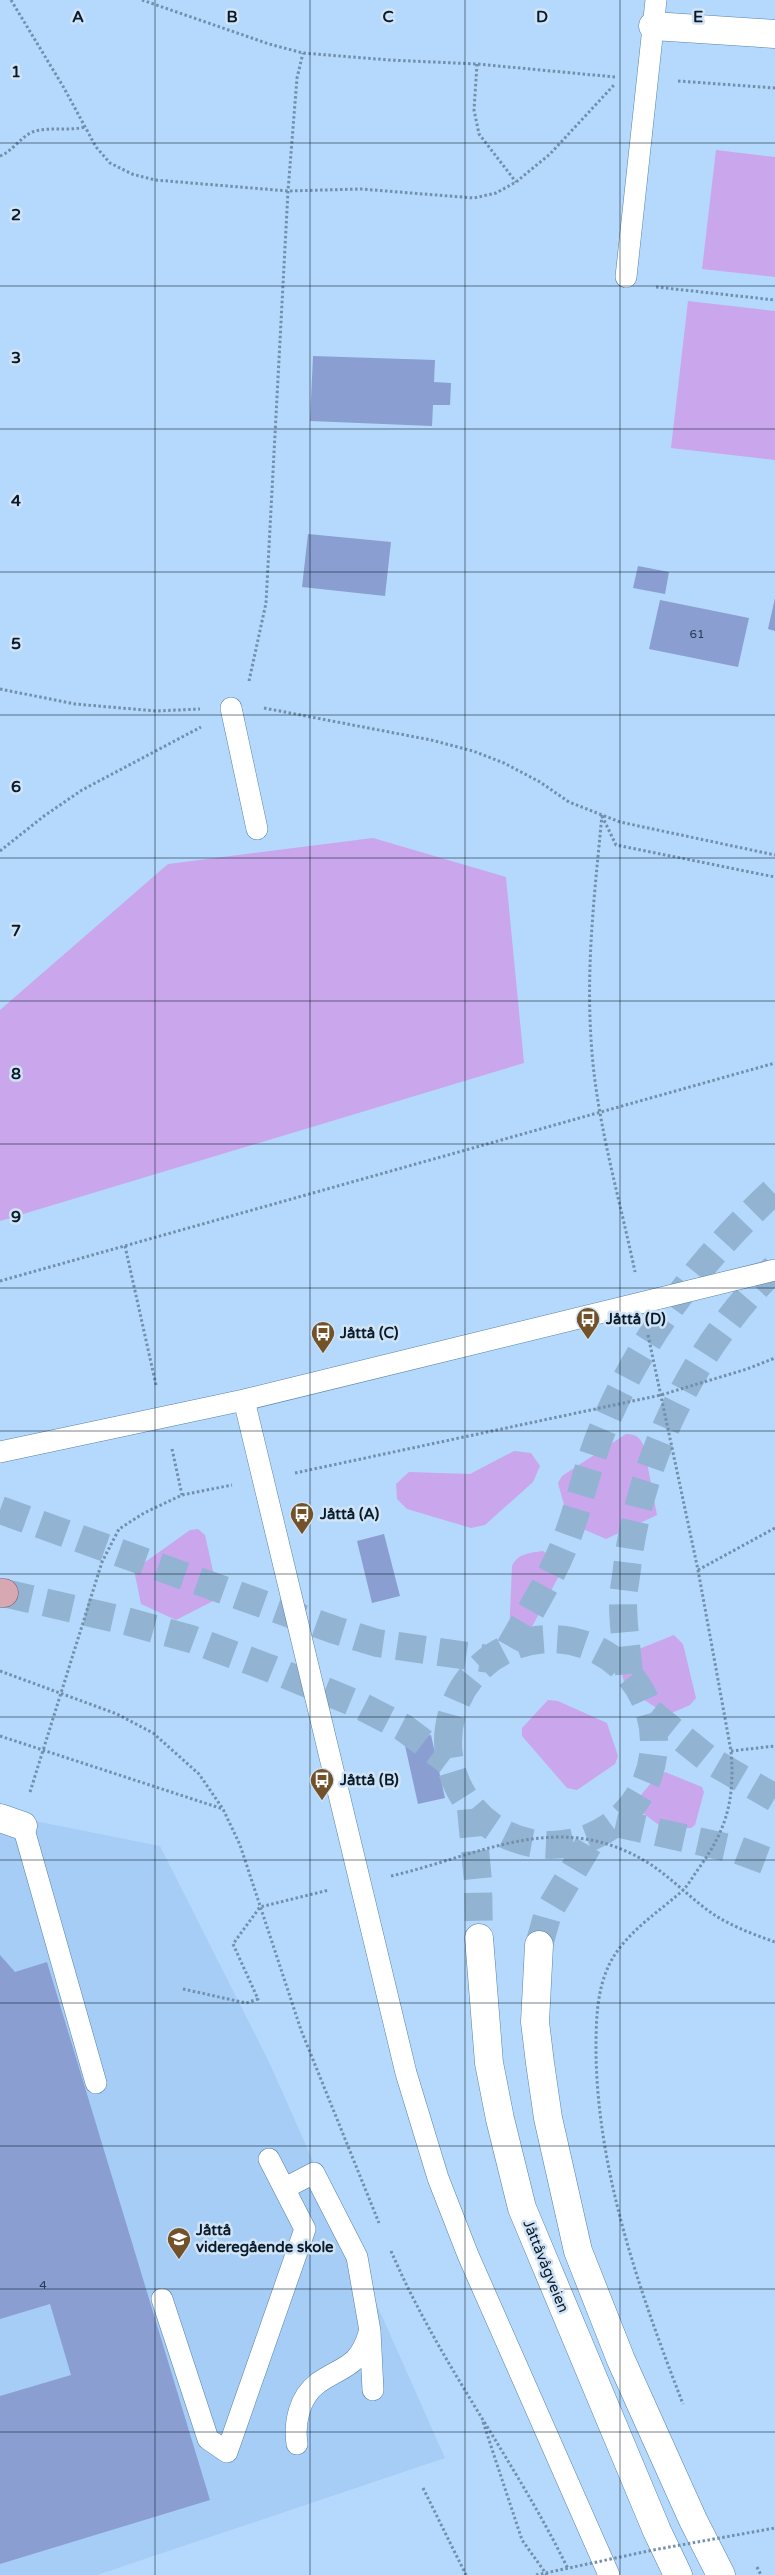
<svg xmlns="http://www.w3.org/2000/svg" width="775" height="2575" viewBox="0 0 775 2575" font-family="'Varela Round',sans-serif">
<rect width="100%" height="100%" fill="#b4d9fc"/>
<!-- built -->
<path fill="#a5cdf5" d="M 0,1814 L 160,1846 L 269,2062 L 445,2458 L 97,2575 L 0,2575 Z"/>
<!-- green -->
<path fill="#caa6ec" d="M 716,150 L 775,157 L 775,277 L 702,269 Z
M 688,301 L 775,311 L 775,460 L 671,448 Z
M 373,838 L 506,877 L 524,1063 L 0,1221 L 0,1010 L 168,864 Z
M 626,1434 C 636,1434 640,1437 644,1447 L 657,1515 L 606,1539 L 569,1523 L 558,1483 L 562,1476 Z
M 514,1451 L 531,1453 L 540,1466 L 533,1482 L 485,1525 L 471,1528 L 407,1509 L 397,1499 L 396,1484 L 409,1472 L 470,1474 Z
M 198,1529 L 205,1535 L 219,1598 L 176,1620 L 141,1604 L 134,1570 L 190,1530 Z
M 543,1551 L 558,1561 L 561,1572 L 525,1640 L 509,1638 L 512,1566 C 518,1553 530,1553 543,1551 Z
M 674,1635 L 683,1644 L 696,1698 L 690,1705 L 667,1715 L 625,1687 L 619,1661 L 624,1655 Z
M 548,1700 L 558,1701 L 607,1723 L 618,1756 L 615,1764 L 577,1790 L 567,1788 L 522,1736 L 522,1728 Z
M 665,1772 L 702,1787 L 704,1792 L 695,1825 L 691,1828 L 663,1828 L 636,1808 L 635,1802 L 657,1776 Z"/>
<!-- building -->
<path fill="#8a9ed1" d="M 313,356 L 435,360 L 434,382 L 451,383 L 450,405 L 433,405 L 432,426 L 310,421 Z
M 308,534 L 391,542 L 385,596 L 302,587 Z
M 638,566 L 669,572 L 665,594 L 633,588 Z
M 775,598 L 775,631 L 768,629 Z
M 660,600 L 749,618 L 738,667 L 649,649 Z
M 384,1534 L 400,1596 L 372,1603 L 357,1541 Z
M 431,1735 L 445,1798 L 418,1804 L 404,1741 Z
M 0,1955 L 15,1972 L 47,1962 L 210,2500 L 0,2564 L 0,2396 L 71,2375 L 50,2304 L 0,2319 Z"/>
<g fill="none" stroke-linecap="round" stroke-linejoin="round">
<!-- tertiary-tunnel -->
<path stroke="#92b3d2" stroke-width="28" stroke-dasharray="28 14" stroke-linecap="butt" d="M 471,1809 L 478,1881 L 479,1938
M 539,1945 L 548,1913 L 593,1837"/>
<!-- primary-tunnel -->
<path stroke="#92b3d2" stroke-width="28" stroke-dasharray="28 14" stroke-linecap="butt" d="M 0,1510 L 335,1630 L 377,1643 L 489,1659
M 4,1593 L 122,1620 L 191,1639 L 269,1668 L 357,1704 L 404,1728 L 448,1761
M448 1742a103 103 0 1 1 206 0a103 103 0 1 1-206 0Z
M 510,1647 C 529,1613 551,1579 565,1543 C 580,1505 587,1465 603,1428 C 642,1335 702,1258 775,1190
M 629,1674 C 627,1650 623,1626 623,1602 C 623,1591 626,1579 627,1568 C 640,1459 695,1345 775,1268
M 651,1713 L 708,1759 L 775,1798
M 616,1823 L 738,1850 L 775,1864"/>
<!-- service casing -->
<g stroke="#5681a9" stroke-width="22">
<path id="service" d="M 626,277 L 656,0
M 231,708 L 257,829
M 244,1400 L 406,2073 L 438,2178 L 468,2255 L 609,2575
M 0,1452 L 244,1400 L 775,1270
M 23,1826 L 96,2083
M 285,2188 L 314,2173 L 357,2257 L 370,2331 L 373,2390
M 162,2299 L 208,2439 L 227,2452 L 305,2229 L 269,2159
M 297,2444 C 294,2423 299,2397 318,2383 C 342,2366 359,2368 369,2333"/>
</g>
<!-- minor casing -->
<g stroke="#5681a9" stroke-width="29">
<path id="minor" d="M 653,26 L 775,34
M 0,1818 L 23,1826"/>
</g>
<!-- tertiary casing -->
<g stroke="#5681a9" stroke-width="29">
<path id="tertiary" d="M 479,1938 L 489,2063 L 500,2119 L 522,2208 L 657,2531 L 678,2575
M 539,1945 L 535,2022 L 540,2063 L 548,2118 L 578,2251 L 621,2360 L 693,2520 L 721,2575"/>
</g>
<!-- primary casing -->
<g stroke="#7d5160" stroke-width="29">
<path id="primary" d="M 0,1593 L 4,1593"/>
</g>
<!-- path -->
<path stroke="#728fab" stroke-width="3" stroke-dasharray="2.5 2.5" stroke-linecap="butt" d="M 11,0 L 64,88 L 96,147 L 110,163 L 132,174 L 155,180 L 288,191 L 361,189 L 474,198 L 496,193 L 516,182 L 550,154 L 614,85
M 142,0 L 269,44 L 303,53 L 389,60 L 477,64 L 615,77
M 477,64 L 474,110 L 479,134 L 516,182
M 678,81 L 775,88
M 0,156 C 13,151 22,135 35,131 C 51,127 69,131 85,127
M 656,287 L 775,300
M 249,681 L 266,603 L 288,191 L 297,78 L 303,53
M 0,689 L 75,704 L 156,711 L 200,709
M 264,708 L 431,740 L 473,751 L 504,763 L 540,782 L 569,802 L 620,822 L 775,855
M 602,815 C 595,889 586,964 591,1038 C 595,1117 619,1195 635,1272
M 602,816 L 616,845 L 775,877
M 0,851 L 44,816 L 82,790 L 201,727
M 125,1246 L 156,1385
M 0,1281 L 775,1063
M 648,1335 L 698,1570 L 731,1751 C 735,1799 727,1829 699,1868 C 693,1876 688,1886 681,1892 C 656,1914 624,1934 609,1965 C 596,1992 596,2024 596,2054 C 598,2174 640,2293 683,2404
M 172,1449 L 182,1495
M 295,1473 L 661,1395 L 747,1369 L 775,1358
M 698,1570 L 775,1528
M 0,1671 L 117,1714 L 153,1733 L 199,1774 L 223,1809 L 240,1845 L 301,2030 L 379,2223
M 0,1736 L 223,1809
M 731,1751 L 775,1746
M 30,1792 L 102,1562 L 119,1529 L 144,1513 L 182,1495 L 232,1485
M 391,1876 C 482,1855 560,1807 650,1864 C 673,1879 693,1901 716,1916 C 734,1927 755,1935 775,1942
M 183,1989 L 246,2003 L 258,1999 L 233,1944 L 260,1907 L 329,1890
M 391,2251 C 439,2363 515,2460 568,2569
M 483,2422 L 522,2540 L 547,2575
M 423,2488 L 466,2575
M 757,2567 L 761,2575"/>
<!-- service -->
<use href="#service" stroke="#fff" stroke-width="21"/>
<!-- minor -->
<use href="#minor" stroke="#fff" stroke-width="28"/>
<!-- tertiary -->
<use href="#tertiary" stroke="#fff" stroke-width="28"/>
<!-- primary -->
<use href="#primary" stroke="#d7a8b1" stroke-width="28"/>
<!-- path-bridge -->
<path stroke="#728fab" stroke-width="3" stroke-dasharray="2.5 2.5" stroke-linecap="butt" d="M 536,2575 L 653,2550 L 775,2528"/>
</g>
<!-- grid -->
<path fill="none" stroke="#091a2a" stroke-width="1" stroke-opacity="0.55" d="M 155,0 L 155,2575M 310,0 L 310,2575M 465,0 L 465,2575M 620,0 L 620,2575M 0,143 L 775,143M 0,286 L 775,286M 0,429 L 775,429M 0,572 L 775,572M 0,715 L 775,715M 0,858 L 775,858M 0,1001 L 775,1001M 0,1144 L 775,1144M 0,1288 L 775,1288M 0,1431 L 775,1431M 0,1574 L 775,1574M 0,1717 L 775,1717M 0,1860 L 775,1860M 0,2003 L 775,2003M 0,2146 L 775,2146M 0,2289 L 775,2289M 0,2432 L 775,2432"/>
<!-- icons -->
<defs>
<g id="bus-pin" transform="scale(1.25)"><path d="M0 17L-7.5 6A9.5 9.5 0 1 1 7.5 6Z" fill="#735129" stroke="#d1e4f6"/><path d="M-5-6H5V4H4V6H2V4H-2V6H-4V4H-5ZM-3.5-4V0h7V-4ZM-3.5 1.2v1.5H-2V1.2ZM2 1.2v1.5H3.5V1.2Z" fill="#fff"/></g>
<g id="school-pin" transform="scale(1.25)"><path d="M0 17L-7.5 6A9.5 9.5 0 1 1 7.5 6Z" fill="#735129" stroke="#d1e4f6"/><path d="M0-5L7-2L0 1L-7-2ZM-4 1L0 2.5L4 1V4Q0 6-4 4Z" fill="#fff"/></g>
</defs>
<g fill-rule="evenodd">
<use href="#bus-pin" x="588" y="1319"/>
<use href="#bus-pin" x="323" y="1333"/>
<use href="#bus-pin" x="302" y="1514"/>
<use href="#bus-pin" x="322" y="1780"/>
<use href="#school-pin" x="179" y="2239"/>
</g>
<g text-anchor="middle" stroke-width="5" stroke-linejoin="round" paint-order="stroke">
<!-- number labels -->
<g font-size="12" fill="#293b54">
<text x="697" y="638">61</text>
<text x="43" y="2289">4</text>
</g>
<!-- poi labels -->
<g font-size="15" font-weight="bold" fill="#091a2a" stroke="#d1e4f6" text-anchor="start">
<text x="606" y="1324">Jåttå (D)</text>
<text x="340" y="1338">Jåttå (C)</text>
<text x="320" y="1519">Jåttå (A)</text>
<text x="340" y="1785">Jåttå (B)</text>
<text x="196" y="2235">Jåttå<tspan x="196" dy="17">videregående skole</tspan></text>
</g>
<!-- street labels -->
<g font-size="15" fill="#091a2a" stroke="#d1e4f6">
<text transform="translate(546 2266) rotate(68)" y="5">Jåttåvågveien</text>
</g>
</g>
<g font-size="16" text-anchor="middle" font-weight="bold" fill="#091a2a" stroke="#d1e4f6" stroke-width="5" stroke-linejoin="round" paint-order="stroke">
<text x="78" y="22">A</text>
<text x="232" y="22">B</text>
<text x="388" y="22">C</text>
<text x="542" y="22">D</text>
<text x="698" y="22">E</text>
<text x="16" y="77">1</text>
<text x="16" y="220">2</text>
<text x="16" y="363">3</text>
<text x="16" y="506">4</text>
<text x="16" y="649">5</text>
<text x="16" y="792">6</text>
<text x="16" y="936">7</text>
<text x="16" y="1079">8</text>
<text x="16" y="1222">9</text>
</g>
</svg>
